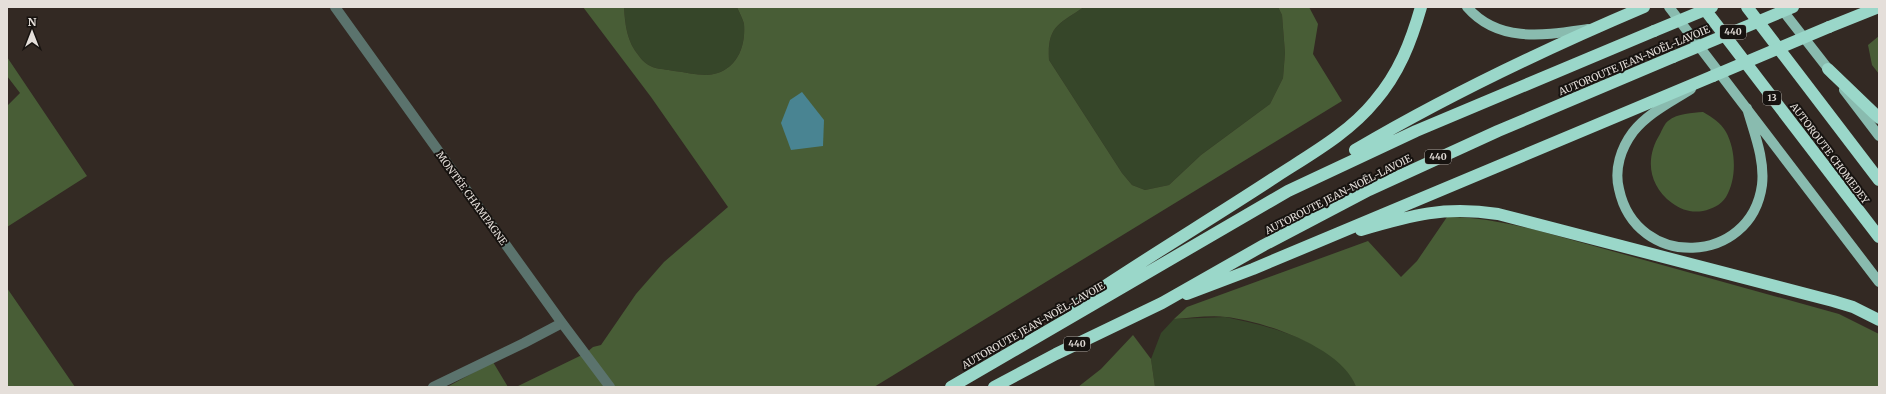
<svg xmlns="http://www.w3.org/2000/svg" width="1886" height="394" viewBox="0 0 1886 394" font-family="Merriweather,serif">
<rect width="100%" height="100%" fill="#332923"/>
<!-- green -->
<path fill="#364629" d="M 624,7 L 737,7 C 739,12 743,19 744,24 C 746,49 735,73 707,75 C 695,75 685,72 674,71 C 659,68 649,70 639,56 C 627,42 625,25 624,7 Z
M 1084,7 L 1278,7 L 1282,15 L 1285,53 L 1283,78 L 1270,104 L 1201,155 L 1169,185 L 1145,190 L 1132,185 L 1122,173 L 1049,60 C 1047,26 1059,24 1084,7 Z
M 1225,317 C 1265,325 1342,343 1356,387 L 1155,387 L 1151,359 L 1161,333 L 1174,319 Z"/>
<!-- forest -->
<path fill="#485d36" d="M 583,7 L 624,7 C 625,25 627,42 639,56 C 649,70 659,68 674,71 C 685,72 695,75 707,75 C 735,73 746,49 744,24 C 743,19 739,12 737,7 L 1084,7 C 1059,24 1047,26 1049,60 L 1122,173 L 1132,185 L 1145,190 L 1169,185 L 1201,155 L 1270,104 L 1283,78 L 1285,53 L 1282,15 L 1278,7 L 1309,7 L 1318,24 L 1313,54 L 1342,101 L 874,387 L 516,387 L 586,353 L 593,347 L 601,345 L 636,294 L 664,262 L 728,207 L 651,97 Z
M 1879,36 L 1879,74 L 1872,65 L 1868,45 Z
M 7,57 L 87,176 L 7,227 L 7,106 L 20,93 L 7,76 Z
M 1703,112 C 1712,117 1721,123 1726,132 C 1736,150 1737,179 1726,197 C 1721,205 1712,209 1703,211 C 1691,213 1682,210 1672,203 C 1648,185 1645,158 1660,134 C 1662,130 1665,123 1668,121 C 1678,113 1692,113 1703,112 Z
M 1447,217 C 1478,217 1506,223 1536,230 L 1839,314 L 1879,334 L 1879,387 L 1356,387 C 1343,348 1264,321 1226,317 C 1210,315 1191,318 1174,319 L 1187,307 L 1368,241 L 1401,277 L 1417,261 Z
M 7,288 L 75,387 L 7,387 Z
M 1133,335 L 1151,359 L 1155,387 L 1078,387 L 1101,369 Z
M 493,362 L 508,387 L 447,387 Z"/>
<!-- water -->
<path fill="#498492" d="M 802,92 L 824,120 L 823,146 L 791,150 L 781,123 L 790,100 Z"/>
<g fill="none" stroke-linecap="round" stroke-linejoin="round">
<!-- minor -->
<path stroke="#5b736d" stroke-width="10" d="M 335,7 L 562,323 L 610,387
M 433,387 L 524,343 L 562,323"/>
<!-- major -->
<path stroke="#89bbaf" stroke-width="10" d="M 1467,7 C 1499,44 1546,35 1588,29
M 1669,7 L 1879,282
M 1780,7 L 1833,75
M 1691,89 C 1671,102 1648,113 1633,132 C 1621,148 1614,169 1619,189 C 1636,270 1751,266 1762,185 C 1765,159 1754,133 1747,108
M 1844,90 L 1879,136"/>
<!-- highway -->
<path stroke="#9ad7c9" stroke-width="12" d="M 1703,7 L 1879,237
M 1747,7 L 1879,180
M 1829,27 L 1879,7
M 1828,69 L 1879,118
M 1355,150 C 1448,95 1545,49 1644,7
M 1361,230 C 1412,215 1444,206 1498,214 L 1833,301 L 1853,307 L 1879,320
M 1187,294 L 1253,269 L 1713,76
M 1075,306 C 1141,261 1210,220 1277,176 C 1311,154 1349,133 1375,101 C 1399,73 1411,42 1421,7
M 951,387 L 1288,191 L 1416,131 L 1654,31
M 994,387 L 1056,354 L 1162,303 L 1264,245 L 1369,190 L 1498,131 L 1673,57"/>
<!-- highway-bridge -->
<path stroke="#9ad7c9" stroke-width="12" d="M 1654,31 L 1712,7
M 1673,57 L 1793,7
M 1713,76 L 1829,27"/>
</g>
<g text-anchor="middle" stroke-width="4" stroke-linejoin="round" paint-order="stroke">
<!-- shield labels -->
<g fill="#171310" stroke="#a7a29d" stroke-width="1">
<rect x="1720" y="25" width="26" height="14" rx="3"/>
<rect x="1763" y="91" width="18" height="14" rx="3"/>
<rect x="1425" y="150" width="26" height="14" rx="3"/>
<rect x="1064" y="337" width="26" height="14" rx="3"/>
</g>
<g font-size="9" font-weight="bold" fill="#e5dfda">
<text x="1733" y="35">440</text>
<text x="1772" y="101">13</text>
<text x="1438" y="160">440</text>
<text x="1077" y="347">440</text>
</g>
<!-- street labels -->
<g font-size="10" fill="#e5dfda" stroke="#171310">
<text transform="translate(1634 60) rotate(-23)" y="4">AUTOROUTE JEAN-NOËL-LAVOIE</text>
<text transform="translate(1830 153) rotate(53)" y="4">AUTOROUTE CHOMEDEY</text>
<text transform="translate(1338 194) rotate(-27)" y="4">AUTOROUTE JEAN-NOËL-LAVOIE</text>
<text transform="translate(472 198) rotate(54)" y="4">MONTÉE CHAMPAGNE</text>
<text transform="translate(1033 325) rotate(-30)" y="4">AUTOROUTE JEAN-NOËL-LAVOIE</text>
</g>
</g>
<!-- border -->
<rect width="1886" height="394" fill="none" stroke="#e5dfda" stroke-width="16"/>
<!-- north arrow -->
<g transform="translate(32 32)" stroke="#171310" stroke-width="3" paint-order="stroke">
<path d="M0-3L7 15L0 10L-7 15Z" fill="#e5dfda"/>
<text y="-6" font-size="11" font-weight="bold" text-anchor="middle" fill="#e5dfda">N</text>
</g>
</svg>
